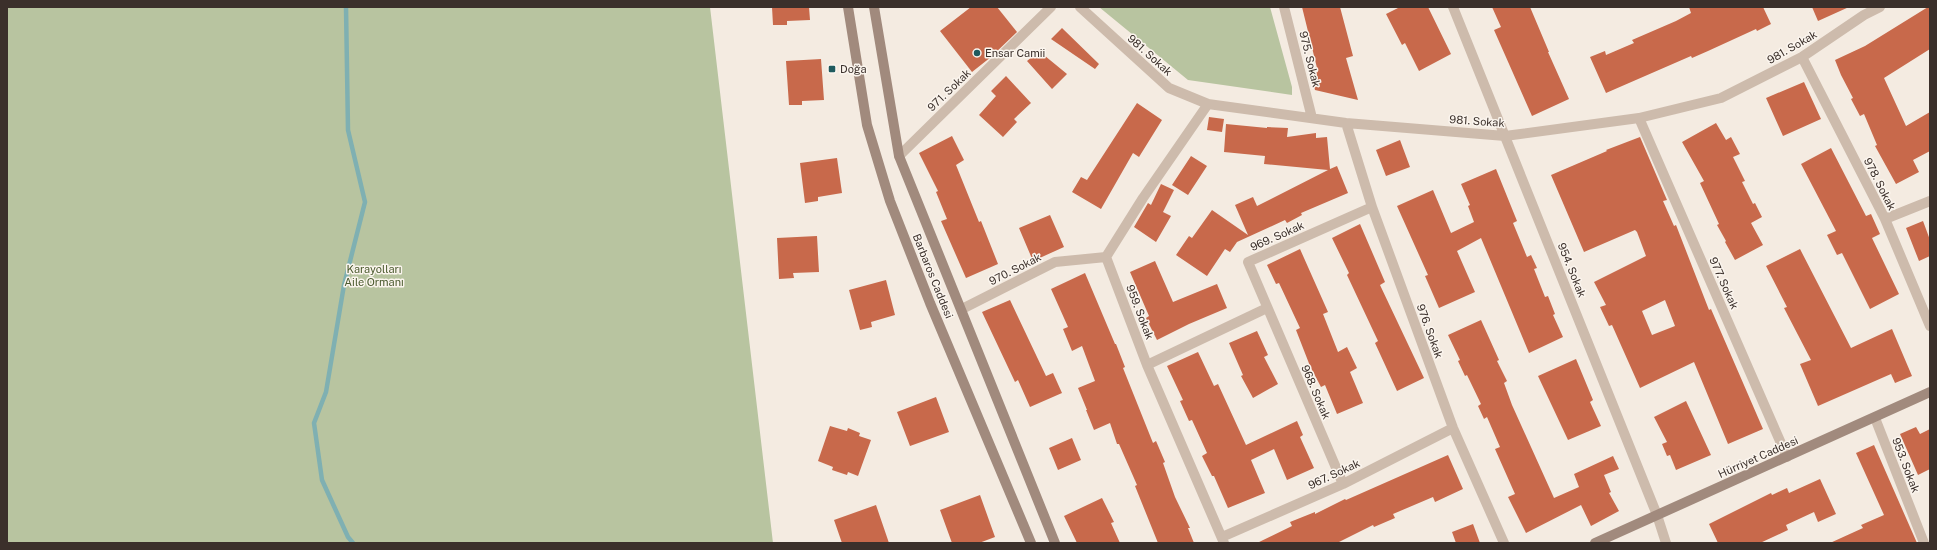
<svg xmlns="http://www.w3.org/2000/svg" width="1937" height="550" viewBox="0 0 1937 550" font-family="'Public Sans',sans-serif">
<rect width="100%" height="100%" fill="#f4ebe1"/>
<!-- green -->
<path fill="#b8c4a0" d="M 7,7 L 710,7 L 773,543 L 7,543 Z
M 1099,7 L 1270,7 L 1292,87 L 1292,95 L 1188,80 Z"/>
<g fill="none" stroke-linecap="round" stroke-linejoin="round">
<!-- stream -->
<path stroke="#7fb0b2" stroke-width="4.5" d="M 346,7 L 348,130 L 365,202 L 344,285 L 326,392 L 314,423 L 322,480 L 348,537 L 353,543"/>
</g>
<!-- building -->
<path fill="#c8694b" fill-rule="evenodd" d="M 772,7 L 809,7 L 810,20 L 787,21 L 787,25 L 773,25 Z
M 971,7 L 997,7 L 1017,32 L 991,57 L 972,72 L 940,31 Z
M 1302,7 L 1340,7 L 1353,56 L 1346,58 L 1358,100 L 1315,90 L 1311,74 L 1318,72 Z
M 1400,7 L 1428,7 L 1451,54 L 1419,71 L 1405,43 L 1402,45 L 1386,14 Z
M 1492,7 L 1530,7 L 1549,52 L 1548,52 L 1569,99 L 1532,116 L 1494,30 L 1501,27 Z
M 1689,7 L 1763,7 L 1771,24 L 1757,31 L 1756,29 L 1708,51 L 1692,58 L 1691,56 L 1606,93 L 1590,57 L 1605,51 L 1606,55 L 1634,43 L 1632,40 L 1676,21 L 1691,13 Z
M 1812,7 L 1849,7 L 1818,21 Z
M 1928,7 L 1930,7 L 1930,49 L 1884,78 L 1906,126 L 1930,112 L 1930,151 L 1913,160 L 1919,172 L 1896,184 L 1875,146 L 1877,145 L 1864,114 L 1860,116 L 1851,99 L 1853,98 L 1841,75 L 1835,60 L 1865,46 Z
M 1062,28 L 1099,64 L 1095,69 L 1051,39 Z
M 1039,51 L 1067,74 L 1052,89 L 1027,61 Z
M 821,59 L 824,100 L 802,101 L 802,105 L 789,105 L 786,61 Z
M 1006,76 L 1031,103 L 1014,119 L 1017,122 L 1003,137 L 979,115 L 996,96 L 991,91 Z
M 1804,82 L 1821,119 L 1783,136 L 1766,98 Z
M 1137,103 L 1162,120 L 1139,157 L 1133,153 L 1101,209 L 1072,192 L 1081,177 L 1087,180 Z
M 1209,117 L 1224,119 L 1222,132 L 1207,130 Z
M 1716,123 L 1726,140 L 1731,137 L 1740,154 L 1733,157 L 1745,181 L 1742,182 L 1753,204 L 1755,203 L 1762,217 L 1751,223 L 1763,245 L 1735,260 L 1725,242 L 1726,241 L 1717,225 L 1719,224 L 1700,183 L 1704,181 L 1682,142 Z
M 1226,124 L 1267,128 L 1267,127 L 1288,128 L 1287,137 L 1316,133 L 1316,138 L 1327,137 L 1330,169 L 1337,166 L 1348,193 L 1301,213 L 1302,215 L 1287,223 L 1285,220 L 1237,242 L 1230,252 L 1225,249 L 1207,276 L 1176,255 L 1189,236 L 1192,238 L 1212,210 L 1248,235 L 1235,205 L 1253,197 L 1257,206 L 1328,170 L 1264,164 L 1265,156 L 1224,152 Z
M 952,136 L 964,160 L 956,165 L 979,222 L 981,221 L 998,264 L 966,278 L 941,221 L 947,219 L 936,192 L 938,191 L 919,153 Z
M 1640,137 L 1667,200 L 1663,201 L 1674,226 L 1676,225 L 1709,310 L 1711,309 L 1763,429 L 1728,444 L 1694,362 L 1640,388 L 1612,325 L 1609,326 L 1600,307 L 1606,305 L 1594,282 L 1646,256 L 1637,232 L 1635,230 L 1584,252 L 1551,175 L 1607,151 L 1606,150 ZM 1665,300 L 1675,326 L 1652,335 L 1642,311 Z
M 1400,140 L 1410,167 L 1386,176 L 1376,150 Z
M 1831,148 L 1866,216 L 1871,214 L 1880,234 L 1872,238 L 1899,294 L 1870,309 L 1842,253 L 1837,255 L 1827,235 L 1836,231 L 1801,164 Z
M 1191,156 L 1207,166 L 1188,195 L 1172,185 Z
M 837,158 L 842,193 L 818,197 L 818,201 L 805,203 L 800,163 Z
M 1496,169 L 1517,221 L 1513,223 L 1527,257 L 1531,255 L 1537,268 L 1534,269 L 1545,297 L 1548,296 L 1555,314 L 1553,315 L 1563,337 L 1529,353 L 1481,238 L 1457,251 L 1475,292 L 1439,308 L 1425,276 L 1428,275 L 1397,206 L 1433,190 L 1451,233 L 1474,222 L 1468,206 L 1470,205 L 1461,184 Z
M 1161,184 L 1174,190 L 1163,212 L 1171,216 L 1156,242 L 1134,227 L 1148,203 L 1151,205 Z
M 1050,215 L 1064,247 L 1033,261 L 1019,228 Z
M 1923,221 L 1930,240 L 1930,256 L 1919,261 L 1906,228 Z
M 1360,224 L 1385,282 L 1380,285 L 1424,378 L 1397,391 L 1375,343 L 1378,341 L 1347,275 L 1349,273 L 1332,238 Z
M 817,236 L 819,272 L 793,273 L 794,278 L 779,279 L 777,238 Z
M 1300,249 L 1328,312 L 1323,314 L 1338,352 L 1347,347 L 1357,368 L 1350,372 L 1363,403 L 1337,414 L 1325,385 L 1321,387 L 1310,366 L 1296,330 L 1300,328 L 1279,283 L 1276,284 L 1267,265 Z
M 1800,249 L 1851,348 L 1892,329 L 1912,376 L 1895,383 L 1891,374 L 1818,406 L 1800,364 L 1811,360 L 1784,308 L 1787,307 L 1766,266 Z
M 1155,261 L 1173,302 L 1217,284 L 1227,308 L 1189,324 L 1157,340 L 1146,318 L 1149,316 L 1130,272 Z
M 1085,273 L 1115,344 L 1116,344 L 1125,367 L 1123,368 L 1153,443 L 1156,441 L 1165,462 L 1163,463 L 1175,497 L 1190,528 L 1188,528 L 1194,543 L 1158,543 L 1135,486 L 1137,485 L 1119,444 L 1117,444 L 1110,423 L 1094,430 L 1086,410 L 1087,410 L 1078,388 L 1095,381 L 1082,346 L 1072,351 L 1063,329 L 1068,327 L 1051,289 Z
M 886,280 L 895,315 L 871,322 L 872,327 L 860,330 L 849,290 Z
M 1010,300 L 1046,376 L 1053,373 L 1062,393 L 1030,407 L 1018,380 L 1015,382 L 982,312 Z
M 1481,320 L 1499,360 L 1497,361 L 1507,381 L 1504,383 L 1512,405 L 1554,498 L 1579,487 L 1574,474 L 1613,456 L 1619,469 L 1604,475 L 1611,492 L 1609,493 L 1619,511 L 1591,526 L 1581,505 L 1526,533 L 1508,497 L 1515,494 L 1495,449 L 1500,447 L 1487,417 L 1484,419 L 1478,406 L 1481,404 L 1467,375 L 1465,376 L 1458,361 L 1460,360 L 1448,335 Z
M 1257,331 L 1268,355 L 1264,357 L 1278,384 L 1253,398 L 1241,376 L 1243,375 L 1229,343 Z
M 1198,352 L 1214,386 L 1218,384 L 1246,445 L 1297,421 L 1303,435 L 1300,437 L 1314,468 L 1287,480 L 1274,449 L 1251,460 L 1265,493 L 1228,508 L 1214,476 L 1212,476 L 1202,456 L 1207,453 L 1192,420 L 1189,421 L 1180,401 L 1183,400 L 1167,366 Z
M 1576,359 L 1593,400 L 1590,402 L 1601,426 L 1568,440 L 1538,376 Z
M 936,397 L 949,432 L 910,446 L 897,412 Z
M 1686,401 L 1711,455 L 1676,470 L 1670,455 L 1667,456 L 1662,444 L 1667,442 L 1654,417 Z
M 830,426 L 847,431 L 848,428 L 860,433 L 859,436 L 871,440 L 858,476 L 848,472 L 847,475 L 832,470 L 833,467 L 818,461 Z
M 1916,427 L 1920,434 L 1930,429 L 1930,469 L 1918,475 L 1900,434 Z
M 1072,438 L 1081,460 L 1058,470 L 1049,448 Z
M 1874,445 L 1917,543 L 1830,543 L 1863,528 L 1861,525 L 1884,515 L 1856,453 Z
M 1448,455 L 1463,489 L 1435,502 L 1433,497 L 1393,514 L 1395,518 L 1374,527 L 1373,525 L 1337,543 L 1257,543 L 1292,526 L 1290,522 L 1315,512 L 1315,514 L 1345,499 L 1346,500 Z
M 1820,479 L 1836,514 L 1818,522 L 1814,512 L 1786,525 L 1788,530 L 1760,543 L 1718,543 L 1709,524 L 1771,493 L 1772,495 L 1787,488 L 1789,493 Z
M 980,495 L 995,537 L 979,543 L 952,543 L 940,510 Z
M 1102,498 L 1114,522 L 1111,523 L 1120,543 L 1077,543 L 1064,516 Z
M 876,505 L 889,543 L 842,543 L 834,520 Z
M 1473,524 L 1480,543 L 1456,543 L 1452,532 Z"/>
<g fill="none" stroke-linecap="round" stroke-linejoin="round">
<!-- street -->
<path stroke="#cdbbac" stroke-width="10" d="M 1080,7 L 1169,88 L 1208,104 L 1346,123 L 1505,136 L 1639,118 L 1721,98 L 1802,57 L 1864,15 L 1880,7
M 1284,7 L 1312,118
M 1453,7 L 1657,515 L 1666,543
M 1802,57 L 1885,219 L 1930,326
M 1639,118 L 1787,457
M 1346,123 L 1372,207 L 1453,428 L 1504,543
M 899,156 L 1051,7
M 1885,219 L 1930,201
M 1106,257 L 1147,365 L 1224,543
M 1106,257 L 1143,198 L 1208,104
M 962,309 L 1055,262 L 1106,257
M 1147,365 L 1267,308
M 1875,418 L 1924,543
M 1343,484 L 1248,262 L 1372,207
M 1222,537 L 1343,484 L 1453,428"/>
<!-- secondary -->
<path stroke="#a18a7d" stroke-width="10" d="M 848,7 L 867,125 L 890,201 L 930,303 L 1031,543
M 874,7 L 899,156 L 1055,543
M 1595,543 L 1930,392"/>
</g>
<!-- markers -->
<g fill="#1f5a5e" stroke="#fbf5ee" stroke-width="1.5">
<circle cx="977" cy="53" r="4"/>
<rect x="828" y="65" width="8" height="8" rx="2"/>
</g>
<g text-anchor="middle" stroke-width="3" stroke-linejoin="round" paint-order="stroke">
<!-- street labels -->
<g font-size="11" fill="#3b302b" stroke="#fbf5ee">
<text transform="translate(1792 47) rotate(-30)" y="4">981. Sokak</text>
<text transform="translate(1150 55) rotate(42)" y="4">981. Sokak</text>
<text transform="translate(1310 59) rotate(76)" y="4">975. Sokak</text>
<text transform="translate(949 90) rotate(-44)" y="4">971. Sokak</text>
<text transform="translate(1477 121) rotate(4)" y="4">981. Sokak</text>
<text transform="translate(1880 184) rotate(63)" y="4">978. Sokak</text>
<text transform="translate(1277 236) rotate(-24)" y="4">969. Sokak</text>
<text transform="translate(1015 269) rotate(-27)" y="4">970. Sokak</text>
<text transform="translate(1572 270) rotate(68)" y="4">954. Sokak</text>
<text transform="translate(933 276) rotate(68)" y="4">Barbaros Caddesi</text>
<text transform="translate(1724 283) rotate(66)" y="4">977. Sokak</text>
<text transform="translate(1140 312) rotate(69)" y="4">959. Sokak</text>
<text transform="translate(1430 331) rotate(70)" y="4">976. Sokak</text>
<text transform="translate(1316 392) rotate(67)" y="4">968. Sokak</text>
<text transform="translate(1758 457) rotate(-24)" y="4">Hürriyet Caddesi</text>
<text transform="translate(1906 465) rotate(69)" y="4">953. Sokak</text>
<text transform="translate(1334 474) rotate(-25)" y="4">967. Sokak</text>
</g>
<!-- poi labels -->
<g font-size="11" fill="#3b302b" stroke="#fbf5ee" text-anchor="start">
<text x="985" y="57">Ensar Camii</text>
<text x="840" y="73">Doğa</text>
</g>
<!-- park labels -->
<g font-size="11" fill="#4a5a2e" stroke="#fbf5ee">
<text x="374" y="273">Karayolları<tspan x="374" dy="13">Aile Ormanı</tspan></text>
</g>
</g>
<!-- border -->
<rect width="1937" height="550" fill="none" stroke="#3b302b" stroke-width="16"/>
</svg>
